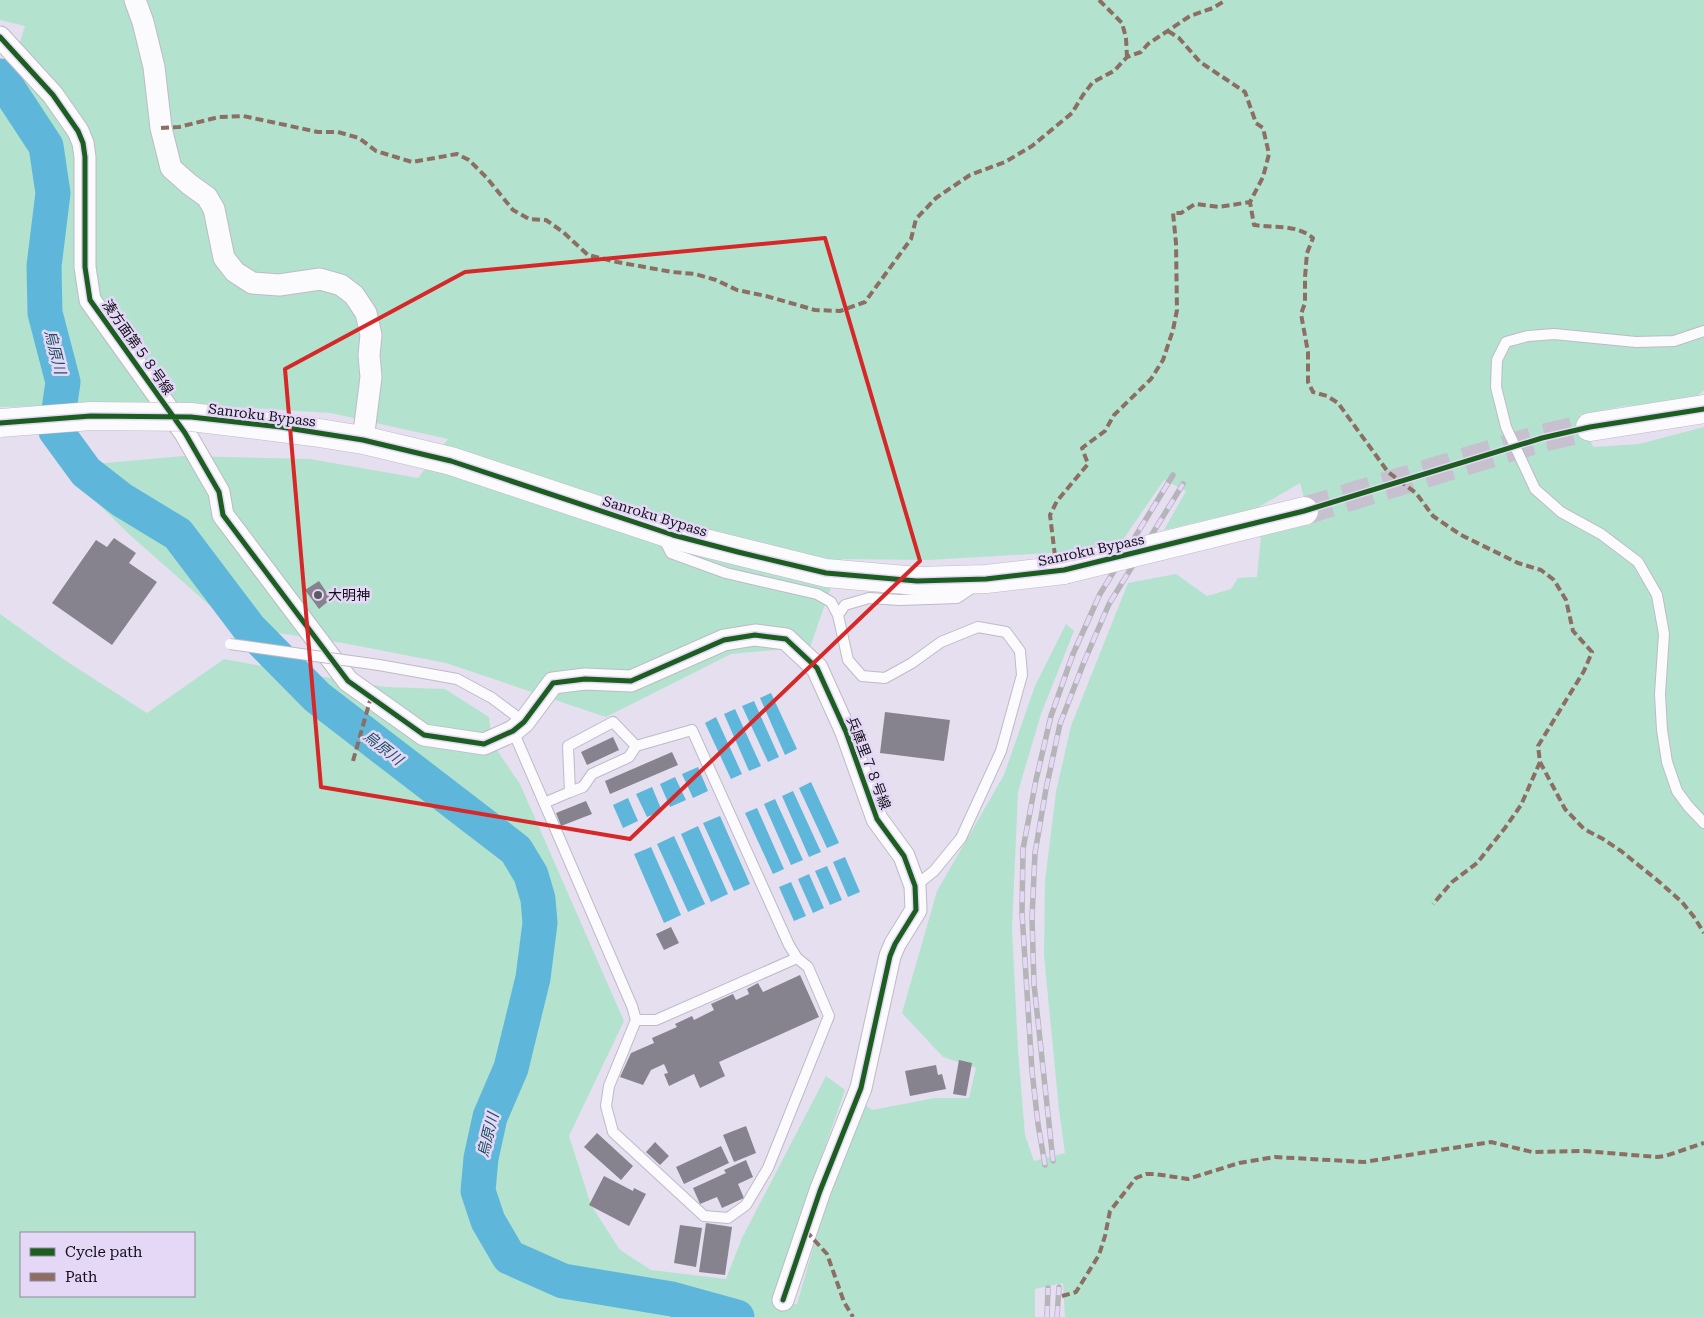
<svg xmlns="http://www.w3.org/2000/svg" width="1704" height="1317" viewBox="0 0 1704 1317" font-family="'Roboto Serif','Noto Sans JP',serif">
<rect width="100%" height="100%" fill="#e5dfef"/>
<!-- green -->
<path fill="#b3e3cf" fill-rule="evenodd" d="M 0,0 L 1704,0 L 1704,390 L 1691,402 L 1624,406 L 1580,415 L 1593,447 L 1639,444 L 1704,427 L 1704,1317 L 1065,1317 L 1063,1283 L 1035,1289 L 1035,1317 L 0,1317 L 0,614 L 66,661 L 147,713 L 224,659 L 305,674 L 386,687 L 445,689 L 489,717 L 492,743 L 520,784 L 624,1021 L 569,1136 L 591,1205 L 620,1250 L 651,1270 L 726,1279 L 742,1238 L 826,1076 L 845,1090 L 786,1258 L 775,1305 L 797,1304 L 816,1238 L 861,1102 L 872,1110 L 935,1098 L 969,1098 L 976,1068 L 943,1057 L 902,1013 L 937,891 L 1004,775 L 1035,686 L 1066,624 L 1074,631 L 1041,714 L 1018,792 L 1012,929 L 1018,1050 L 1025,1135 L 1034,1161 L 1065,1153 L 1059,1110 L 1044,955 L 1045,881 L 1056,792 L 1071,726 L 1128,583 L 1176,574 L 1207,596 L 1231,589 L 1238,578 L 1257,577 L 1261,536 L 1311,524 L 1300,483 L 1257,508 L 1164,530 L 1186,491 L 1164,480 L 1120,544 L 1066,552 L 928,560 L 841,559 L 810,647 L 731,654 L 606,717 L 446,663 L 343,643 L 233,626 L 130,535 L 61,467 L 184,456 L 310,459 L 418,478 L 448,439 L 331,413 L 216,406 L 94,405 L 0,407 L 0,106 L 25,26 L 0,20 ZM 21,1233 L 194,1233 L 194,1296 L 21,1296 Z"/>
<!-- water -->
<path fill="#5eb7da" d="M 771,693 L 797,749 L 785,755 L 760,698 Z
M 754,701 L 779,757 L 768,762 L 742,706 Z
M 735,709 L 761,766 L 749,771 L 724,714 Z
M 716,717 L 742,774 L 731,779 L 705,723 Z
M 698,767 L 708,791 L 693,798 L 682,774 Z
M 675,777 L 686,800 L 670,807 L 660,784 Z
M 811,782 L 839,843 L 827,848 L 799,788 Z
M 652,787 L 662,811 L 647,817 L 636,794 Z
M 793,791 L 821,852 L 809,857 L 782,796 Z
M 628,798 L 638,821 L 623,828 L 613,805 Z
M 775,799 L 803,860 L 791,865 L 764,804 Z
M 757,808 L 784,869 L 773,874 L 745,813 Z
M 720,816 L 750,884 L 734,891 L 703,823 Z
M 698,826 L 728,894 L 711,902 L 681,834 Z
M 674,836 L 705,904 L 688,912 L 657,844 Z
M 651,847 L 681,915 L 664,923 L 634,854 Z
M 845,857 L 860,892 L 848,897 L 833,862 Z
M 827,866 L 842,900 L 830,905 L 815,871 Z
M 809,874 L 824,908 L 813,913 L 798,879 Z
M 791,882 L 806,916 L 794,921 L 779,887 Z"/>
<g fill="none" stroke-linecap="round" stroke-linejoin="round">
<!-- river -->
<path stroke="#5eb7da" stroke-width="35" d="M 0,76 L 46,146 L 53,193 L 44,266 L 45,313 L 63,382 L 56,431 L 86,472 L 122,500 L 178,534 L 249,628 L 317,697 L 516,850 L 531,875 L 538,899 L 540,923 L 533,978 L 511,1068 L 490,1117 L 481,1158 L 478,1191 L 488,1221 L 509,1257 L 563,1281 L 672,1299 L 737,1317"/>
</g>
<!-- building -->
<path fill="#86838e" d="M 114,538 L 136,553 L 129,563 L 157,582 L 112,645 L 52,603 L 96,540 L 107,547 Z
M 319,581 L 331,599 L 319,609 L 305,590 Z
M 885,712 L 950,720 L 944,761 L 880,753 Z
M 613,737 L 619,750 L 587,765 L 581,752 Z
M 672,752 L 678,765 L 610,794 L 605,781 Z
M 586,801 L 592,814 L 561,826 L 556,813 Z
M 671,927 L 679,943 L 664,950 L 656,934 Z
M 800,975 L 819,1017 L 719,1062 L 725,1076 L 700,1088 L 694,1074 L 669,1086 L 664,1074 L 668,1073 L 664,1064 L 651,1070 L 643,1085 L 620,1077 L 631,1053 L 654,1043 L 652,1038 L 677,1027 L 675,1024 L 692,1016 L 694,1020 L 714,1010 L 711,1004 L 733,994 L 736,1000 L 749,994 L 747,989 L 758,983 L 763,992 Z
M 959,1060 L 972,1063 L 966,1096 L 953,1094 Z
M 936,1065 L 938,1075 L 942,1074 L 946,1089 L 910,1096 L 905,1071 Z
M 746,1126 L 756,1153 L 734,1162 L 723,1135 Z
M 597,1133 L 633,1166 L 621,1180 L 584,1147 Z
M 655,1142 L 669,1156 L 660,1165 L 646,1152 Z
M 721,1146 L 729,1163 L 684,1184 L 676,1167 Z
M 746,1160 L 753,1177 L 738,1184 L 744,1198 L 722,1208 L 717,1197 L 700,1204 L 693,1188 L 726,1173 L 724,1170 Z
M 604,1176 L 633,1191 L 634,1188 L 646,1194 L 629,1226 L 589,1205 Z
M 706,1223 L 732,1227 L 725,1275 L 699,1272 Z
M 680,1225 L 702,1228 L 696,1267 L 674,1263 Z"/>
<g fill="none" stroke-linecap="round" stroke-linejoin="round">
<!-- secondary-tunnel -->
<path stroke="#c6c0cf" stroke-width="28" stroke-dasharray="28 14" stroke-linecap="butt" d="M 1304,511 L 1542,438 L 1590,427"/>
<!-- lane casing -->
<g stroke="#bfbac7" stroke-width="12">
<path id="lane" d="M 1704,331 L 1674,341 L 1636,342 L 1554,334 L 1528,336 L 1506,342 L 1497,360 L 1496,387 L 1506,427 L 1535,489 L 1561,512 L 1601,534 L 1638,562 L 1657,595 L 1664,634 L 1660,694 L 1662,730 L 1667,762 L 1677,791 L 1688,806 L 1704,823
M 663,537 L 671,553 L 726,573 L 817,594 L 831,602 L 838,615 L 848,660 L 862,676 L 885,678 L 912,663 L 941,642 L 978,627 L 1006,632 L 1020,651 L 1022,675 L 1001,751 L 961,838 L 934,871 L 915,886
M 838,615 L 845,605 L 869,598 L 900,600 L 957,598 L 975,586
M 379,665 L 457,679 L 492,698 L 524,722
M 513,731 L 632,1006 L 636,1020 L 609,1086 L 606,1106 L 613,1132 L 704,1216 L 728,1218 L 746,1205 L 768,1168 L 829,1016 L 808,967 L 797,958 L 789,945 L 692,730 L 636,746 L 613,722 L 568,746 L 570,792 L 544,803
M 570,792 L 583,787 L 592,774 L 629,757 L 636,746
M 636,1020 L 656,1020 L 797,958"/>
</g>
<!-- street casing -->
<g stroke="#bfbac7" stroke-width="23">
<path id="street" d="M 135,0 L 143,22 L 154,67 L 161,128 L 171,168 L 189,184 L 207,197 L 214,209 L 224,258 L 235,272 L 252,283 L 279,285 L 320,279 L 341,285 L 354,295 L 366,313 L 371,335 L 369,355 L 371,377 L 363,440
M 0,37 L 53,95 L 78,131 L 83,143 L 85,157 L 85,267 L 90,300 L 185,433 L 219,492 L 223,515 L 348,681 L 424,735 L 484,744 L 513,731 L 524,722 L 553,683 L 585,679 L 631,681 L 724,640 L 755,635 L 786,639 L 817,668 L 846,732 L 877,819 L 904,856 L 915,886 L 916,910 L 895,944 L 890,956 L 861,1088 L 820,1191 L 783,1300"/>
</g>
<!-- secondary casing -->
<g stroke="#bfbac7" stroke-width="29">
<path id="secondary" d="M 1590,427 L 1704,409
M 313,432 L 363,440 L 451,461 L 673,535 L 826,573 L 917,581 L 986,579 L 1064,570"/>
</g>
<!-- lane -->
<use href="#lane" stroke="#fbfafd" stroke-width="10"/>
<!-- street -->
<use href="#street" stroke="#fbfafd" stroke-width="21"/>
<!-- secondary -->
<use href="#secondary" stroke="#fbfafd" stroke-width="28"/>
<!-- rail casing -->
<g stroke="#b5b4b8" stroke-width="5.5">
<path id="rail" d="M 1053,1161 L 1034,984 L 1032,918 L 1035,853 L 1046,789 L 1060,724 L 1084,662 L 1109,604 L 1183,484
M 1045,1165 L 1038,1124 L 1032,1071 L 1022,913 L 1023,849 L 1036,780 L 1051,716 L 1073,654 L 1100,594 L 1173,475
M 1047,1317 L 1048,1288
M 1057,1317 L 1059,1287"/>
</g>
<!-- rail -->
<use href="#rail" stroke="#e4d8f6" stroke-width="4" stroke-dasharray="11" stroke-linecap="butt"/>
<!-- lane-bridge casing -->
<g stroke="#bfbac7" stroke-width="12" stroke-linecap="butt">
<path id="lane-bridge" d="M 230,644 L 379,665"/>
</g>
<!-- secondary-bridge casing -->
<g stroke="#bfbac7" stroke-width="29" stroke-linecap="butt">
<path id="secondary-bridge" d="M 0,423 L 91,416 L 191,417 L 313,432
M 1064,570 L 1304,511"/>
</g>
<!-- lane-bridge -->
<use href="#lane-bridge" stroke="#fbfafd" stroke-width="10"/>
<!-- secondary-bridge -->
<use href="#secondary-bridge" stroke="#fbfafd" stroke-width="28"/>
<!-- quiet -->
<path stroke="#8d6e63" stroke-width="4" stroke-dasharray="8 4" stroke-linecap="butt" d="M 1099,0 L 1122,23 L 1126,38 L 1127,57
M 1168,31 L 1179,38 L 1200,62 L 1245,92 L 1256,123 L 1263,128 L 1269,154 L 1263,177 L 1250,202 L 1254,225 C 1275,228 1296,224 1313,238 L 1307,253 L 1305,277 L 1305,303 L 1301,314 L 1308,352 L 1308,382 L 1313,392 L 1327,396 L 1338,403 L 1388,472 L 1416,493 L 1433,516 L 1461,535 L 1518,563 L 1541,570 L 1554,580 L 1566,600 L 1573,631 L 1592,652 L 1584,671 L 1538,746 L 1540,762 L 1521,805 L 1505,828 L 1477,863 L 1452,882 L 1433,904
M 161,128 L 179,127 L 219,117 L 243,116 L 318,132 L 338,132 L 359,138 L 376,151 L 412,162 L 457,154 L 469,160 L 486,177 L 513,210 L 529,219 L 546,220 L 563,232 L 588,255 L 617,262 L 672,272 L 695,274 L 716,280 L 737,290 L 766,296 L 815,310 L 840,311 L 865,302 L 911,239 L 916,219 L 936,198 L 970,175 L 1005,162 L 1032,146 L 1072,113 L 1083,95 L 1093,82 L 1114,71 L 1127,57 L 1141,52 L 1148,44 L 1190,16 L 1213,8 L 1226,0
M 1055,556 L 1050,515 L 1057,501 L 1088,464 L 1082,448 L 1105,431 L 1114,415 L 1151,379 L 1163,360 L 1173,330 L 1177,310 L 1176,243 L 1173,213 L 1181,213 L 1195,204 L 1219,207 L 1250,202
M 353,761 L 371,697
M 1540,762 L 1565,809 L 1584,829 L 1603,839 L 1621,851 L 1657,880 L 1682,902 L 1694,917 L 1704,933
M 806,1231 L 827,1254 L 844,1302 L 853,1317
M 1062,1296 L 1076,1292 L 1099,1255 L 1105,1236 L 1110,1211 L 1136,1178 L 1146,1174 L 1155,1174 L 1188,1179 L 1239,1163 L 1275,1157 L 1364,1162 L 1491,1142 L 1532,1152 L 1584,1151 L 1657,1157 L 1665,1156 L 1704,1143"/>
<!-- cycleway casing -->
<g stroke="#e4d8f6" stroke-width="8">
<path id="cycleway" d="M 0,37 L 53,95 L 78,131 L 83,143 L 85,157 L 85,267 L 90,300 L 185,433 L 219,492 L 223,515 L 348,681 L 424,735 L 484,744 L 513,731 L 524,722 L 553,683 L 585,679 L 631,681 L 724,640 L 755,635 L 786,639 L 817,668 L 846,732 L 877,819 L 904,856 L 915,886 L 916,910 L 895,944 L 890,956 L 861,1088 L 820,1191 L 783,1300
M 0,423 L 91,416 L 191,417 L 281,427 L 363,440 L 451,461 L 673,535 L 738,552 L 826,573 L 917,581 L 986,579 L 1064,570 L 1304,511 L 1542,438 L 1590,427 L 1704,409"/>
</g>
<!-- cycleway -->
<use href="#cycleway" stroke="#1b5e20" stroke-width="5"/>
</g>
<!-- marked area -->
<path fill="none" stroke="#d62828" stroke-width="4" stroke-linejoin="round" d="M 825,238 L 920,561 L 630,839 L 321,787 L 285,369 L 465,272 Z"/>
<!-- markers -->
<circle fill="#5c5864" stroke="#e4d8f6" stroke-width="2" cx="318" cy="595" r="5"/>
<g text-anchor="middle" stroke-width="5" stroke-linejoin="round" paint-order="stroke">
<!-- street labels -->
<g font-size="14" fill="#130f19" stroke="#e4d8f6">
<text transform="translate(138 347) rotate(55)" y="5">湊方面第５８号線</text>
<text transform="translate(262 415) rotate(7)" y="5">Sanroku Bypass</text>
<text transform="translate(655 516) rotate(17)" y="5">Sanroku Bypass</text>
<text transform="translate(1091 550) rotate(-12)" y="5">Sanroku Bypass</text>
<text transform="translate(869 763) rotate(69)" y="5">兵庫里７８号線</text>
</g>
<!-- poi labels -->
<g font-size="14" fill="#130f19" stroke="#e4d8f6" text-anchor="start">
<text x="328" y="600">大明神</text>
</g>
<!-- water labels -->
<g font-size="15" font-style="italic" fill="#1f5062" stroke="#e4d8f6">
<text transform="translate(55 352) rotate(76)" y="5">烏原川</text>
<text transform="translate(383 748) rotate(38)" y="5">烏原川</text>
<text transform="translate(488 1135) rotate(-76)" y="5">烏原川</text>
</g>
</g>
<!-- legend -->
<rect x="20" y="1232" width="175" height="65" fill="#e4d8f6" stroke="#90889e"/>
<rect x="30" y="1248" width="25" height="8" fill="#1b5e20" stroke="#90889e"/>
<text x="65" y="1257" font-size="15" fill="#130f19">Cycle path</text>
<rect x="30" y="1273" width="25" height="8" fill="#8d6e63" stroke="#90889e"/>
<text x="65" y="1282" font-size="15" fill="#130f19">Path</text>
</svg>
